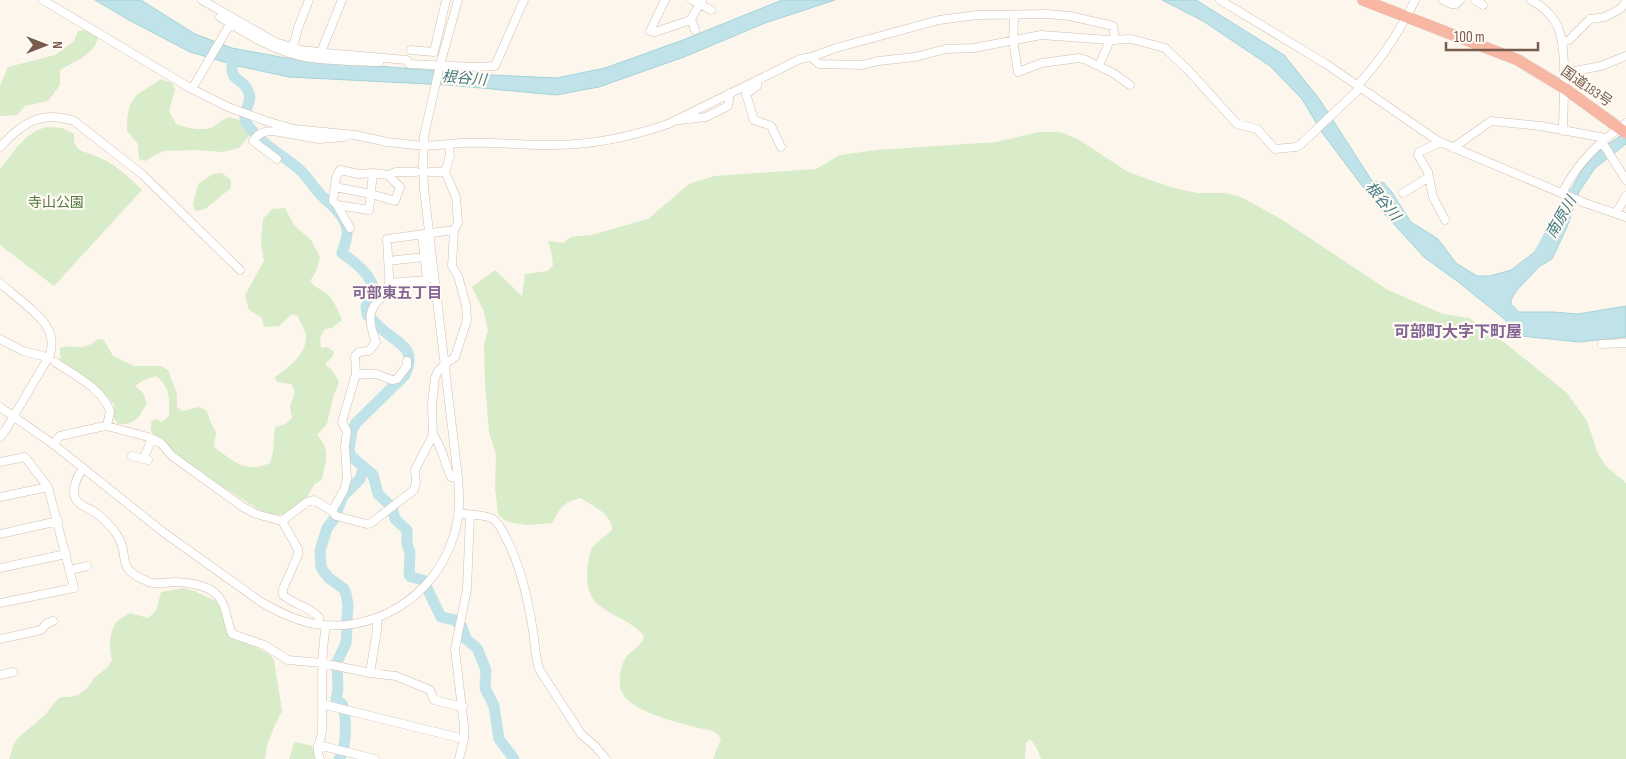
<svg xmlns="http://www.w3.org/2000/svg" width="1626" height="759" viewBox="0 0 1626 759" font-family="'Sofia Sans Condensed','Noto Sans JP',sans-serif">
<rect width="100%" height="100%" fill="#fdf6ec"/>
<!-- green -->
<path fill="#d8ecc9" d="M 85,30 L 95,34 L 98,39 C 92,56 75,61 60,70 L 60,85 L 48,101 L 25,106 L 17,115 L 0,116 L 0,86 L 8,67 L 55,55 L 74,41 L 78,31 Z
M 161,79 L 172,83 L 175,90 L 169,111 L 176,124 C 187,128 199,131 211,128 C 217,126 221,119 227,118 C 239,115 247,127 249,136 L 239,148 L 222,152 L 197,150 L 163,151 L 145,161 L 139,159 L 138,144 L 127,131 C 127,119 127,107 135,97 C 140,91 154,85 161,79 Z
M 47,127 L 62,128 L 74,134 C 74,138 74,143 76,146 C 80,152 87,152 93,155 C 112,161 128,176 142,190 L 54,286 L 0,245 L 0,169 C 14,152 25,132 47,127 Z
M 1039,132 L 1060,132 L 1078,139 L 1128,172 L 1170,187 L 1197,193 L 1226,193 L 1241,197 L 1281,219 L 1388,290 L 1443,314 L 1469,318 L 1505,343 L 1567,393 L 1587,421 L 1598,454 L 1607,467 L 1626,483 L 1626,759 L 1041,759 L 1036,747 L 1030,739 L 1026,743 L 1025,759 L 713,759 L 721,739 C 716,728 705,730 694,727 C 674,721 628,711 621,690 C 618,681 621,663 627,656 C 633,650 642,645 644,636 C 629,619 615,618 600,606 C 594,602 589,593 588,586 C 586,578 588,555 592,548 C 597,541 606,536 612,530 C 612,514 592,505 580,498 C 562,503 561,507 552,523 L 527,525 L 513,523 L 504,520 L 498,514 L 495,488 L 496,454 L 489,433 L 485,383 L 484,344 L 488,331 L 484,312 L 472,287 L 495,270 L 522,296 L 525,274 L 548,271 L 553,265 L 552,255 L 548,241 L 563,243 L 571,237 L 591,235 L 648,219 L 689,184 L 714,176 L 816,169 L 840,155 L 877,150 L 996,142 Z
M 222,173 L 231,180 L 231,188 L 205,209 L 195,211 L 193,204 L 198,184 L 213,174 Z
M 285,208 L 294,225 L 311,240 L 320,257 L 316,272 L 310,281 C 315,288 319,288 326,293 C 333,298 339,312 342,320 L 332,328 L 325,329 L 320,338 L 321,348 L 327,347 L 334,352 L 333,356 L 325,364 L 333,371 L 339,382 L 333,397 L 327,424 L 317,435 C 331,449 326,461 322,479 L 314,485 L 305,501 L 289,513 L 274,516 L 262,512 L 194,468 L 151,432 L 151,422 L 155,419 L 162,422 L 169,416 C 169,399 171,387 156,376 L 142,381 L 135,386 L 143,393 L 147,403 C 139,417 136,425 118,424 L 114,419 L 114,404 L 101,390 L 67,368 L 60,360 L 60,348 C 75,343 82,353 98,339 L 104,340 L 113,356 L 134,366 L 161,366 L 168,370 L 177,394 L 177,407 L 183,411 L 199,407 L 207,411 L 210,421 L 216,432 L 214,447 C 233,461 246,474 270,463 L 273,452 L 275,427 L 285,424 L 292,418 L 290,406 L 295,392 L 291,384 L 277,382 L 275,377 C 289,367 307,355 306,335 C 305,329 300,322 298,316 L 292,314 L 279,326 L 264,327 L 262,318 L 249,310 L 245,295 L 264,261 L 261,243 L 263,219 L 272,209 Z
M 184,588 L 194,591 L 216,601 L 223,613 L 224,622 L 231,636 L 268,653 L 274,660 L 282,711 L 275,725 L 267,746 L 265,759 L 9,759 L 13,746 L 18,738 L 45,715 L 57,700 L 61,697 L 69,697 L 78,695 L 86,689 L 95,677 L 107,668 L 112,660 C 109,651 109,632 116,623 C 119,619 125,616 130,613 L 148,618 L 156,611 L 161,592 Z
M 296,742 L 312,746 L 316,759 L 289,759 L 294,743 Z"/>
<!-- water -->
<path fill="#bfe3e8" stroke="#a5d3da" d="M 95,0 L 141,0 L 195,34 L 232,48 L 286,58 L 471,74 L 557,78 L 605,68 L 683,40 L 782,0 L 835,0 L 765,23 L 684,57 L 599,87 L 556,95 L 448,85 L 289,77 L 238,66 L 190,52 L 127,19 Z
M 1162,0 L 1196,0 L 1284,55 L 1320,100 L 1372,181 L 1384,183 L 1391,191 L 1411,222 L 1438,239 L 1456,263 L 1477,276 L 1490,276 L 1511,270 L 1553,238 L 1563,224 L 1566,199 L 1582,170 L 1601,149 L 1626,132 L 1626,144 L 1595,168 L 1579,192 L 1567,227 L 1552,259 L 1540,266 L 1516,291 L 1511,300 L 1511,304 L 1519,312 L 1553,312 L 1578,314 L 1626,306 L 1626,337 L 1579,342 L 1521,336 L 1503,318 L 1457,281 L 1425,258 L 1378,207 L 1321,131 L 1302,99 L 1270,66 L 1203,21 Z"/>
<g fill="none" stroke-linecap="round" stroke-linejoin="round">
<!-- river -->
<path stroke="#bfe3e8" stroke-width="11" d="M 233,57 C 228,86 242,74 249,93 C 253,102 241,112 246,122 C 260,145 281,153 300,170 C 309,178 314,189 323,197 C 332,205 346,217 347,231 C 348,237 344,246 342,253 C 358,265 370,273 376,294 L 366,306 L 367,315 C 373,320 378,326 384,331 C 401,345 417,349 405,375 L 356,423 L 352,430 L 349,450 L 351,456 L 373,475 L 378,494 L 392,507 L 395,519 L 407,530 L 407,544 L 410,552 L 409,575 L 411,577 L 423,580 L 441,617 L 455,620 L 462,627 L 466,639 L 477,648 L 479,653 L 486,670 L 485,688 L 494,706 L 499,739 L 514,759
M 1538,256 L 1572,194
M 347,619 L 348,605 L 346,594 L 344,589 L 329,578 L 324,572 L 321,567 L 320,551 L 327,528 L 334,519 L 343,496 L 360,479 L 364,467
M 339,759 C 347,750 347,715 342,704 C 341,704 336,699 336,699 L 338,689 L 337,662 L 346,643 L 347,630"/>
<!-- minor casing -->
<g stroke="#d1beb0" stroke-width="9">
<path id="minor" d="M 43,0 L 192,89 L 228,107 L 266,121 L 294,129 L 355,135 L 387,142 L 424,146 L 449,144 L 450,156 L 445,172 L 456,197 L 458,223 L 454,230 L 452,266 L 458,276 L 466,305 L 467,320 L 455,357 L 445,364 L 438,371 L 435,378 L 432,404 L 433,435 L 415,470 L 416,483 L 414,490 L 371,523 L 367,524 L 336,516 L 332,511 L 314,500 L 307,502 L 282,521 L 256,514 L 243,507 L 172,456 L 161,443 L 148,437 L 107,426 L 100,427 L 60,436 L 53,444
M 202,0 L 275,42 L 301,50 L 327,53 L 407,60 L 409,64 L 476,67 L 495,66 L 524,0
M 665,0 L 650,31 L 655,32 L 691,20
M 692,0 L 711,10
M 1220,0 L 1326,64 L 1438,141 L 1585,203 L 1626,217
M 1443,0 L 1451,4 L 1456,4 L 1460,0
M 1475,0 L 1483,5
M 1531,0 C 1542,6 1553,16 1558,27 C 1568,51 1563,104 1563,131
M 220,17 C 246,34 274,51 305,57 C 329,61 354,61 379,62
M 1014,20 L 1013,40 L 1018,72 L 1042,63 L 1079,58 L 1086,60 L 1113,73 L 1130,85
M 695,30 L 691,19 L 702,0
M 1115,40 L 1113,26 L 1070,16 L 1047,14 L 977,15 L 939,20 L 836,48 L 811,57 L 819,64 L 863,65 L 878,61 L 915,57 L 946,49 L 974,48 L 1041,35 L 1110,40 L 1131,39 L 1165,48 L 1189,71 L 1237,124 L 1257,129 L 1275,149 L 1296,147 L 1301,144 L 1360,88
M 1562,42 L 1569,40 L 1590,19 L 1605,17 L 1620,9 L 1626,2
M 293,47 L 298,28 L 309,0
M 411,50 L 434,52 L 446,0
M 321,52 L 342,0
M 1099,66 L 1110,40
M 1564,73 L 1601,66 L 1626,56
M 757,80 L 757,86 L 746,94 L 754,120 L 771,126 L 781,147
M 1357,86 C 1381,60 1400,31 1415,0
M 192,89 L 230,24
M 679,120 L 706,117 L 728,106 L 730,93
M 1441,142 L 1419,152 L 1418,155 L 1428,172 L 1433,197 L 1445,220
M 1602,142 L 1626,180
M 449,144 C 480,140 513,145 544,145 C 587,146 628,138 668,124 L 782,68 L 800,59 L 811,57
M 0,147 C 22,123 41,110 74,121 L 143,175 L 240,270
M 1453,148 L 1491,121 L 1541,126 L 1605,138
M 277,159 L 253,141 C 257,134 265,131 273,131 L 319,139 L 344,137
M 430,172 L 445,172
M 373,173 L 369,210 L 337,205 L 333,201 L 336,177 L 340,170 L 359,174 L 373,173 L 388,175 L 396,172 L 416,172
M 335,187 L 371,194 L 395,201 L 400,187 L 388,175
M 1403,193 L 1429,177
M 1562,193 C 1578,162 1598,143 1626,123
M 337,205 L 350,228
M 1616,213 L 1626,196
M 388,261 L 424,257
M 0,283 C 12,294 42,315 48,329 C 53,338 52,346 50,355 L 6,429 L 0,437
M 389,283 L 427,280 L 422,235
M 0,339 L 23,351 L 43,356
M 1602,344 L 1626,343
M 55,362 C 75,376 101,387 110,411 L 107,426
M 356,374 L 376,374 L 392,380 L 397,379 L 407,366 L 407,361
M 0,407 L 53,444 L 163,532 L 261,602 C 277,611 292,619 310,623 C 371,636 434,598 453,538 C 460,519 460,498 458,478 L 424,189 L 423,165 L 424,136 L 440,65 L 458,0
M 433,435 C 443,447 444,463 451,477 L 458,478
M 132,456 L 148,460
M 143,459 L 152,439
M 0,462 L 25,457 L 48,487 L 74,588 L 0,603
M 83,469 C 77,476 70,491 77,501 C 81,506 91,509 96,513 C 104,519 112,527 117,535 C 132,558 112,567 149,582 C 158,585 166,582 175,582 C 186,582 206,585 215,593 C 227,603 226,620 232,634 L 264,645 L 288,660 L 322,663 L 370,673 L 396,676 L 430,690 L 434,700 L 463,707
M 0,497 L 48,487
M 332,511 L 344,490 L 347,479 L 345,446 L 347,431 L 342,422 L 356,374 L 355,356 L 359,352 L 369,351 L 376,342 C 367,319 367,305 390,292 L 387,239 L 454,230
M 459,513 C 469,515 484,514 493,519 C 499,523 503,532 506,538 C 521,566 528,599 533,631 C 535,644 535,656 539,669 L 581,734 L 595,746 L 606,759
M 282,521 L 298,549 L 298,555 L 283,589 L 283,595 C 295,605 308,606 319,617 L 319,624
M 0,534 L 58,521
M 0,568 L 66,554
M 70,570 L 87,566
M 0,639 L 41,630 L 46,624 L 53,621
M 370,673 L 377,630 L 377,618
M 0,675 L 13,672
M 322,704 L 464,739
M 318,745 L 375,759
M 320,759 C 314,745 322,742 322,730 C 323,695 320,660 326,625
M 459,759 L 464,739 L 464,726 L 455,649 L 467,589 L 470,515"/>
</g>
<!-- highway casing -->
<g stroke="#dad1cd" stroke-width="12">
<path id="highway" d="M 1363,0 L 1518,60 L 1564,88 L 1626,133"/>
</g>
<!-- minor -->
<use href="#minor" stroke="#fff" stroke-width="8"/>
<!-- highway -->
<use href="#highway" stroke="#f7b7a3" stroke-width="11"/>
</g>
<g text-anchor="middle" stroke-width="4.5" stroke-linejoin="round" paint-order="stroke">
<!-- street labels -->
<g font-size="14" fill="#7a5c4d" stroke="#fffaf3">
<text transform="translate(1587 86) rotate(35)" y="5">国道183号</text>
</g>
<!-- park labels -->
<g font-size="14" fill="#537a41" stroke="#fffaf3">
<text x="56" y="207">寺山公園</text>
</g>
<!-- water labels -->
<g font-size="15" font-style="italic" fill="#437c86" stroke="#fffaf3">
<text transform="translate(464 78) rotate(5)" y="5">根谷川</text>
<text transform="translate(1383 201) rotate(50)" y="5">根谷川</text>
<text transform="translate(1561 217) rotate(-60)" y="5">南原川</text>
</g>
<!-- neighbourhood labels -->
<g font-size="15" font-weight="bold" fill="#846695" stroke="#fffaf3">
<text x="397" y="298">可部東五丁目</text>
</g>
<!-- quarter labels -->
<g font-size="16" font-weight="bold" fill="#846695" stroke="#fffaf3">
<text x="1458" y="337">可部町大字下町屋</text>
</g>
</g>
<!-- north arrow -->
<g transform="translate(45 45) rotate(90)" stroke="#fffaf3" stroke-width="4" paint-order="stroke">
<path d="M0-4L9 19L0 12L-9 19Z" fill="#7a5c4d"/>
<text y="-8" font-size="14" font-weight="bold" text-anchor="middle" fill="#7a5c4d">N</text>
</g>
<!-- scale -->
<path d="M1446 42v8h92v-8" fill="none" stroke="#7a5c4d" stroke-width="2.5"/>
<text x="1454" y="42" font-size="15" fill="#7a5c4d" stroke="#fffaf3" stroke-width="4" paint-order="stroke">100 m</text>
</svg>
